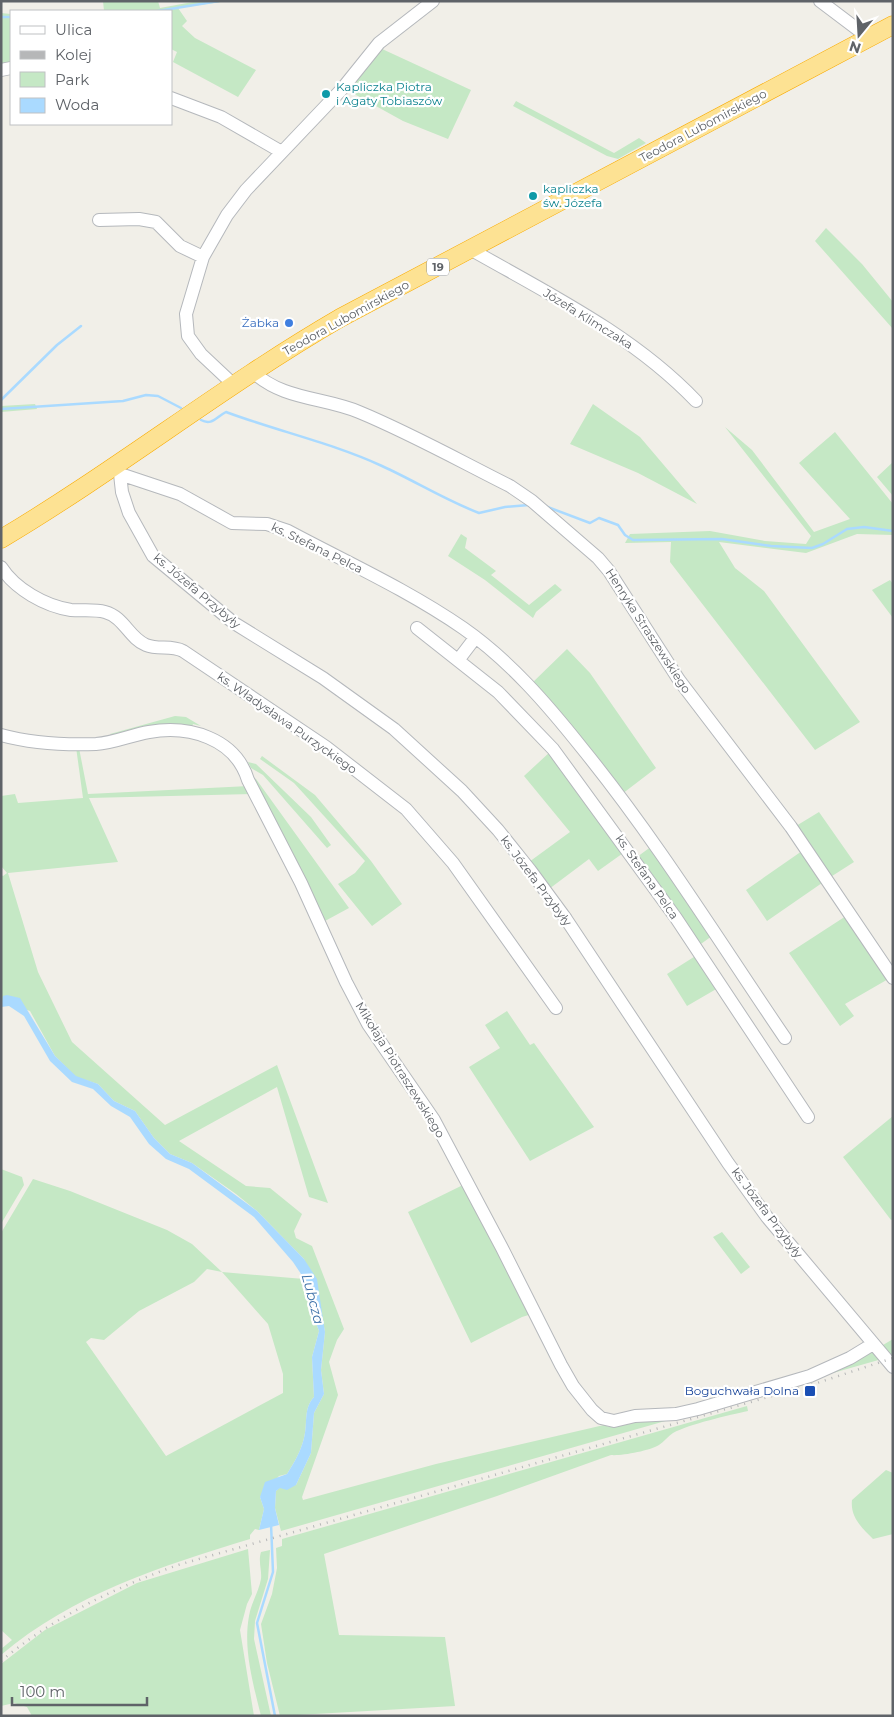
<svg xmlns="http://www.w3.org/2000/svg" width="894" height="1717" viewBox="0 0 894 1717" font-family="Montserrat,sans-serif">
<rect width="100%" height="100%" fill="#f1efe8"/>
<!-- green -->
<path fill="#c5e8c5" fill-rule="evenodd" d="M 103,1 L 158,1 L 160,8 L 198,1 L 228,1 L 178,8 L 187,21 L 182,26 L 195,38 L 256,70 L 238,97 L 173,62 L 177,52 L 171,49 L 171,11 L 104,11 Z
M 1,13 L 11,14 L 11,65 L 1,66 Z
M 380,48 L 471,90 L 448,139 L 403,121 L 347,90 Z
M 516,101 L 614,153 L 639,138 L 646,143 L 618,159 L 607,156 L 513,106 Z
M 826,228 L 862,264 L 893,302 L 893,329 L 815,241 Z
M 35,404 L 37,409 L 1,412 L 1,406 Z
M 593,404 L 640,437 L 697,504 L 638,473 L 570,444 Z
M 725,427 L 752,450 L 814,532 L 850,519 L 799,463 L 835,432 L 893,504 L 893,535 L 857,534 L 806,553 L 719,542 L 735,568 L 764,591 L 860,722 L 815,750 L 670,562 L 671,542 L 625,543 L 630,534 L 710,531 L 765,541 L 806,544 L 811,536 Z
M 893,462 L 893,496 L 877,477 Z
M 461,534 L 467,538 L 465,548 L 496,571 L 491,575 L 529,605 L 555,584 L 562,590 L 536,612 L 533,618 L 485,580 L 448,556 Z
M 890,580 L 893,584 L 893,618 L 872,590 Z
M 567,649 L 590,673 L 656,768 L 622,794 L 531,684 Z
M 175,716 L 186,717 L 201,726 L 193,724 L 191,729 L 113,738 L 110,734 Z
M 76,747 L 79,748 L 88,794 L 249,786 L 252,794 L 89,798 L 118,862 L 8,873 L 38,972 L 72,1042 L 165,1125 L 277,1065 L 328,1203 L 309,1197 L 277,1087 L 179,1141 L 246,1186 L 270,1188 L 302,1214 L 294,1231 L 296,1238 L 312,1246 L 344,1329 L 337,1340 L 329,1362 L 338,1395 L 302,1497 L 303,1500 L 436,1464 L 604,1425 L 609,1427 L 635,1419 L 662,1418 L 873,1349 L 882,1359 L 281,1531 L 275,1508 L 276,1491 L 280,1487 L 296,1485 L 311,1453 L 314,1413 L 324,1394 L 321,1370 L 325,1332 L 321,1311 L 304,1259 L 257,1211 L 236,1194 L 192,1163 L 170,1154 L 154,1138 L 135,1111 L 114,1101 L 98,1084 L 76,1077 L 55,1056 L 30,1011 L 1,1001 L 1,875 L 3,876 L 7,873 L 1,866 L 1,796 L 15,794 L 18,803 L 83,798 Z
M 551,751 L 626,851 L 598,871 L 589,859 L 549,889 L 529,862 L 570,832 L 524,776 Z
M 262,756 L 315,795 L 371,861 L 402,904 L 372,926 L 338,884 L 355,873 L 365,861 L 294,783 L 260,759 Z
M 248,762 L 256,764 L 311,817 L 331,845 L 327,848 L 263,775 L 251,768 Z
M 250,776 L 256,779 L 349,908 L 325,921 Z
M 819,812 L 854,862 L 829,878 L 796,826 Z
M 652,846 L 712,936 L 698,946 L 637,857 Z
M 802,851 L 822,883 L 767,921 L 746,890 Z
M 846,916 L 890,978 L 845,1004 L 854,1016 L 840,1026 L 789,953 Z
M 697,955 L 718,988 L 687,1006 L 667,974 Z
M 507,1011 L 530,1045 L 534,1043 L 594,1127 L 530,1161 L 469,1067 L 500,1048 L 485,1025 Z
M 893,1116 L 893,1219 L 891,1220 L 843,1157 Z
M 1,1169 L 22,1177 L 24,1185 L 1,1224 Z
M 33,1179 L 70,1191 L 167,1230 L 192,1244 L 222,1272 L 304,1279 L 311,1289 L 312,1312 L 319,1331 L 312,1357 L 314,1397 C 303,1409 308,1423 304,1438 C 301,1451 294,1463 287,1474 L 279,1476 L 260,1497 L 264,1509 L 259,1530 L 255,1529 L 250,1535 L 250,1539 C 162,1566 73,1594 1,1655 L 1,1649 L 12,1640 L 1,1630 L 1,1233 ZM 207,1269 L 222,1272 L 268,1324 L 283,1374 L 283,1393 L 166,1456 L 86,1342 L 91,1338 L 104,1340 L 139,1311 L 194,1282 Z
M 465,1184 L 532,1314 L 522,1317 L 471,1343 L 408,1212 Z
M 722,1232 L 750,1267 L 741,1274 L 713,1237 Z
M 893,1339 L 893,1354 L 888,1356 L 883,1345 Z
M 747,1406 L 748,1411 C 730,1415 689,1424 673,1433 C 668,1436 664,1442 659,1445 C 649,1451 621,1456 611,1455 L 497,1496 L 324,1554 L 339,1635 L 445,1637 L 455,1706 L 280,1716 L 267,1663 L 261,1624 L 272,1594 L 277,1568 L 276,1548 L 282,1546 L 282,1539 Z
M 886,1470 L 893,1473 L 893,1534 L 873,1539 C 862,1528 850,1517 852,1500 Z
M 248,1549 L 252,1594 L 247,1604 L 240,1630 L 254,1716 L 32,1716 L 27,1707 L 14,1703 L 1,1706 L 1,1664 L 45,1630 L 137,1583 Z
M 270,1550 L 268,1579 L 255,1621 L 254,1639 L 271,1716 L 261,1716 C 253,1683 243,1649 249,1616 C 251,1603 259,1591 261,1579 C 262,1569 258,1562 261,1552 Z"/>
<!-- water -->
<path fill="#aadaff" d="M 7,995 L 20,998 L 55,1056 L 76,1076 L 98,1084 L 114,1101 L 135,1111 L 154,1138 L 170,1154 L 192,1163 L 257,1211 L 304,1259 L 317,1279 L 325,1332 L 321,1370 L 324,1394 L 314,1413 L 311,1453 L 296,1485 L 287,1490 L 280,1488 L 276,1491 L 275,1508 L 279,1525 L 259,1530 L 264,1509 L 260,1497 L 265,1482 L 287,1474 C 294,1463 301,1451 304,1438 C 308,1423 303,1409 314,1397 L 312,1357 L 319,1331 L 312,1312 L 311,1289 L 293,1262 L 254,1217 L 189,1169 L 166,1159 L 149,1144 L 130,1117 L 111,1106 L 93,1089 L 72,1082 L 50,1061 L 24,1016 L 9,1006 L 1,1007 L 3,996 Z"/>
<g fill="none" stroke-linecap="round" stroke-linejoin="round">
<!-- stream -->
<path stroke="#aadaff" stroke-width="2.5" d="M 158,11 L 219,1
M 1,17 L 11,17
M 1,400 L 57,345 L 81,326
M 1,409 L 123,401 L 146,395 L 158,396 L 181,408
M 201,420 C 212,426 216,417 226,412 C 277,431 332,443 382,466 C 415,481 445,500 479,513 L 505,507 L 529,505
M 545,506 L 590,523 L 599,518 L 618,525 L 625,535 L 633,540 L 722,539 L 771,546 L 812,548 L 823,544 L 847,529 L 864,527 L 893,531
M 271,1524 L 273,1572 L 257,1623 L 275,1716"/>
<!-- minor casing -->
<g stroke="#b5b8bc" stroke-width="14">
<path id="minor" d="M 820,1 L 869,38
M 1,70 L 11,68
M 171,98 L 221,117 L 280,151
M 99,220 L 139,219 L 156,222 L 180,246 L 203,257
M 470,249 C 549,294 633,335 696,401
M 253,372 C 283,400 323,397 359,412 C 410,433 460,461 510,486 L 532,501 L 598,558 L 609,571 L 679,680 L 791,827 L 893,978
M 234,385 L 201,354 L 188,336 L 186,314 L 203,257 L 227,215 L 246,190 L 342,89 L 379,43 L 433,1
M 120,474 L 122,492 L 129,513 L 153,556 L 234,623 L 323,678 L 394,729 L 462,791 L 498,830 L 530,870 L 566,919 L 728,1163 L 767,1217 L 893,1367
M 120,474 L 180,494 L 232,523 L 267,524 L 288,531 C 346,562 408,590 463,628 C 509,660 547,704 582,748 C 656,839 719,941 785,1038
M 1,567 C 15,589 45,606 71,610 C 82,611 94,609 105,612 C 124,617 129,638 146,645 C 158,650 171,645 183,651 L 326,747 L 406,809 L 453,863 L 556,1008
M 417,628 L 498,692 L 553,749 L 676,918 L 808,1117
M 459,659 L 475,638
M 1,735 C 30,743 66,745 96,744 C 114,743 131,735 149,732 C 189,725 235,738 248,780 L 301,883 L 346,982 L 368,1024 L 434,1120 L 502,1248 L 561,1365 L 573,1386 L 592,1410 L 601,1418 L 614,1421 L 635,1416 L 676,1414 L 698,1409 L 810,1376 L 850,1358 L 873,1344"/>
</g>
<!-- highway casing -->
<g stroke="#f9ab00" stroke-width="19">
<path id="highway" d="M 1,539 C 117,470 223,386 340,318 L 893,25"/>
</g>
<!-- minor -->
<use href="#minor" stroke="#fff" stroke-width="12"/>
<!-- highway -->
<use href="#highway" stroke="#fde293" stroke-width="18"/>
<!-- rail -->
<path stroke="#b6b7b8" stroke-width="2.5" stroke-dasharray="1 6" stroke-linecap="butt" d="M 1,1661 C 54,1617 114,1588 178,1565 L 814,1384 L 893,1358"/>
</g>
<!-- markers -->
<g fill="#0f9aa8" stroke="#fff" stroke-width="2">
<circle cx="326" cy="94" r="5"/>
<circle cx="533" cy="196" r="5"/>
</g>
<circle fill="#3f7fe0" stroke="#fff" stroke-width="2" cx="289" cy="323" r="5"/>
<rect fill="#1a4fb4" stroke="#fff" stroke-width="2" x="804" y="1385" width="12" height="12" rx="2.5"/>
<g text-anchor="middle" stroke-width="4.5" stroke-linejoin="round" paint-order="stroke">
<!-- shield labels -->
<rect fill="#fff" stroke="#8f9295" stroke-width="1" x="427" y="258.5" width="22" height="17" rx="4"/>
<g font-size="11" font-weight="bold" fill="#5f6368">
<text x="438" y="271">19</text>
</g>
<!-- culture labels -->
<g font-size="12" fill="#0d838f" stroke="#fff" text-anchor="start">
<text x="336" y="91">Kapliczka Piotra<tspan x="336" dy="14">i Agaty Tobiaszów</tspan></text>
<text x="543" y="193">kapliczka<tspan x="543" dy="14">św. Józefa</tspan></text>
</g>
<!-- street labels -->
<g font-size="12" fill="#5f6368" stroke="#fff">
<text transform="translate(703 126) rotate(-28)" y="4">Teodora Lubomirskiego</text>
<text transform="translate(346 318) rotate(-29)" y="4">Teodora Lubomirskiego</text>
<text transform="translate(588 319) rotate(32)" y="4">Józefa Klimczaka</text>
<text transform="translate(317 548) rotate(26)" y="4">ks. Stefana Pelca</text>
<text transform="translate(197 591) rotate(40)" y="4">ks. Józefa Przybyły</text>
<text transform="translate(648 631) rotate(57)" y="4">Henryka Straszewskiego</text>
<text transform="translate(287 723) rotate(35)" y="4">ks. Władysława Purzyckiego</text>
<text transform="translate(647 877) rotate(55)" y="4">ks. Stefana Pelca</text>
<text transform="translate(536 881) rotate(53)" y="4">ks. Józefa Przybyły</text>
<text transform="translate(400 1070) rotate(58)" y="4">Mikołaja Piotraszewskiego</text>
<text transform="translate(767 1213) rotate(53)" y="4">ks. Józefa Przybyły</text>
</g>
<!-- shop labels -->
<g font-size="12" fill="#366cbe" stroke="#fff" text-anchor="end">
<text x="279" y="327">Żabka</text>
</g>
<!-- transit labels -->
<g font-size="12" fill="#164399" stroke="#fff" text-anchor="end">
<text x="799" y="1395">Boguchwała Dolna</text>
</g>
<!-- water labels -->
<g font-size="14" font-style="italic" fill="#4174aa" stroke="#fff">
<text transform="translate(313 1299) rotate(75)" y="5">Lubcza</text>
</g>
</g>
<!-- border -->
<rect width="894" height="1717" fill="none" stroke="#5f6368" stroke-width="5"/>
<!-- legend -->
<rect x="10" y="10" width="162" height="115" fill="#ffffff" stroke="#bfc1c3"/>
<rect x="20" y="26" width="25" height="8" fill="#ffffff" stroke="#bfc1c3"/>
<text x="55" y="35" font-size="15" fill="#5f6368">Ulica</text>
<rect x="20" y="51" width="25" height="8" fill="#b6b7b8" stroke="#bfc1c3"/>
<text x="55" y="60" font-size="15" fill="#5f6368">Kolej</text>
<rect x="20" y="72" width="25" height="15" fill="#c5e8c5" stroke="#bfc1c3"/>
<text x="55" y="85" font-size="15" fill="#5f6368">Park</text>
<rect x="20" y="98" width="25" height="15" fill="#aadaff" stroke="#bfc1c3"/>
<text x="55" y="110" font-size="15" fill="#5f6368">Woda</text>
<!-- north arrow -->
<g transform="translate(859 35) rotate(198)" stroke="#ffffff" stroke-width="4" paint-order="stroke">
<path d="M0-4L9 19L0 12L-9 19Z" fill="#5f6368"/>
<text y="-8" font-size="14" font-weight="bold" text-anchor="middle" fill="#5f6368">N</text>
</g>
<!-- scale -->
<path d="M12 1697v8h135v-8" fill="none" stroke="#5f6368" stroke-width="2.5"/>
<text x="20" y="1697" font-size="15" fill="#5f6368" stroke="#ffffff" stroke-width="4" paint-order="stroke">100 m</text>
</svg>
